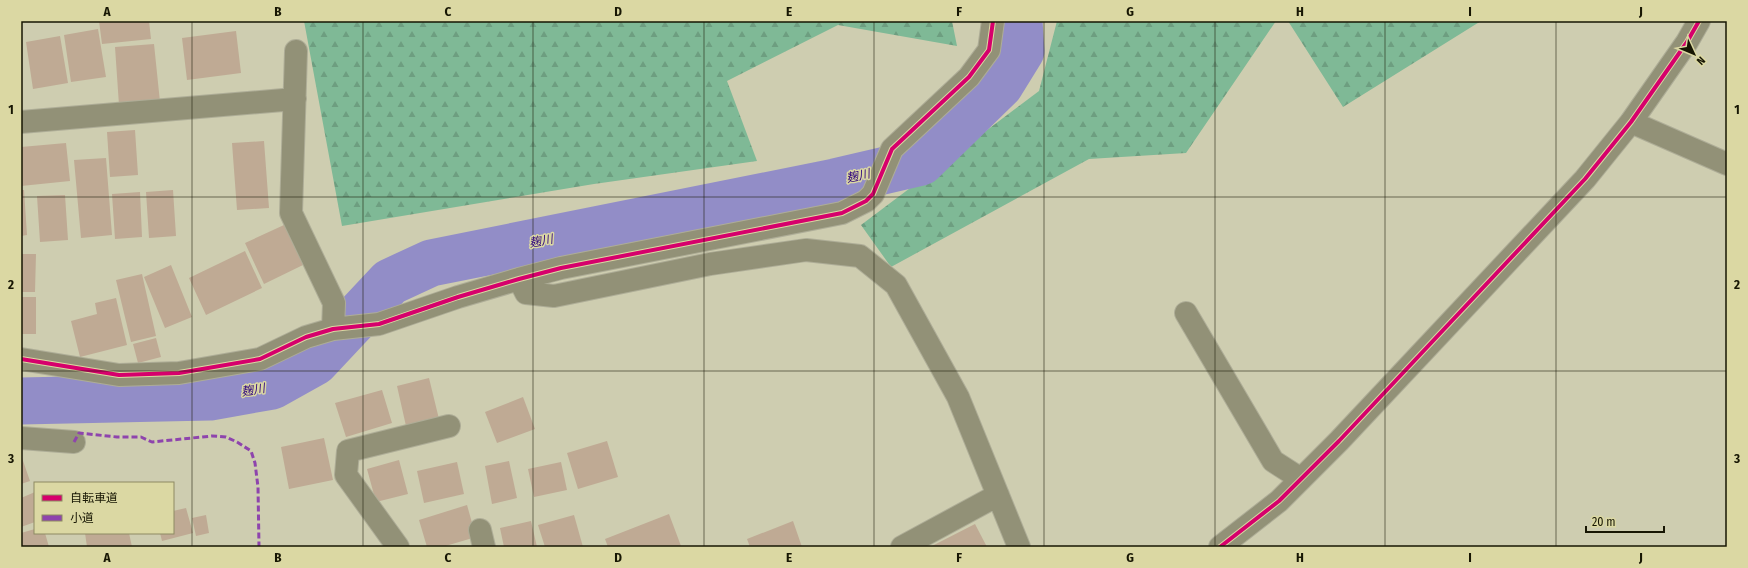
<svg xmlns="http://www.w3.org/2000/svg" width="1748" height="568" viewBox="0 0 1748 568" font-family="'Fira Sans Condensed','Noto Sans JP',sans-serif">
<defs>
<pattern id="forest-firs" width="22" height="20" patternUnits="userSpaceOnUse"><rect width="22" height="20" fill="#7fb996"/><path d="M5 1l3.5 6h-7zM16 11l3.5 6h-7z" fill="#6d9e80"/></pattern>
</defs>
<rect width="100%" height="100%" fill="#cecdb0"/>
<!-- forest -->
<path fill="url(#forest-firs)" d="M 304,21 L 952,21 L 957,46 L 838,25 L 727,81 L 757,161 L 594,184 L 342,226 Z
M 1057,21 L 1276,21 L 1186,153 L 1089,159 L 891,267 L 861,225 L 1039,91 Z
M 1288,21 L 1481,21 L 1343,107 Z"/>
<g fill="none" stroke-linecap="round" stroke-linejoin="round">
<!-- river -->
<path stroke="#928dc7" stroke-width="47" d="M 21,401 L 210,397 L 272,386 L 315,362 L 390,282 L 431,263 L 835,182 L 921,162 L 1000,85 L 1021,51 L 1019,21"/>
</g>
<!-- building -->
<path fill="#bfaa94" d="M 99,21 L 149,21 L 151,39 L 102,44 Z
M 98,29 L 106,77 L 71,82 L 64,35 Z
M 236,31 L 241,73 L 187,80 L 182,38 Z
M 60,36 L 68,83 L 33,89 L 26,42 Z
M 154,44 L 160,102 L 119,105 L 115,47 Z
M 135,130 L 138,175 L 110,177 L 107,132 Z
M 264,141 L 269,208 L 237,210 L 232,143 Z
M 66,143 L 70,181 L 21,186 L 21,147 Z
M 106,158 L 112,235 L 81,238 L 74,160 Z
M 21,190 L 24,190 L 27,235 L 21,236 Z
M 173,190 L 176,236 L 149,238 L 146,192 Z
M 140,192 L 142,237 L 115,239 L 112,194 Z
M 65,195 L 68,240 L 40,242 L 37,196 Z
M 284,225 L 303,265 L 264,284 L 245,243 Z
M 245,251 L 262,288 L 206,315 L 189,278 Z
M 21,254 L 36,254 L 35,292 L 21,292 Z
M 171,265 L 192,317 L 165,328 L 144,277 Z
M 142,274 L 156,336 L 131,342 L 116,280 Z
M 21,297 L 36,297 L 36,334 L 21,334 Z
M 116,298 L 127,345 L 80,357 L 71,321 L 97,314 L 95,303 Z
M 156,338 L 161,357 L 138,363 L 133,344 Z
M 429,378 L 439,419 L 406,426 L 397,386 Z
M 382,390 L 392,423 L 346,437 L 335,403 Z
M 523,397 L 535,429 L 497,443 L 485,412 Z
M 324,438 L 333,480 L 289,489 L 281,447 Z
M 607,441 L 618,477 L 578,489 L 567,453 Z
M 21,455 L 30,481 L 21,484 Z
M 399,460 L 408,494 L 376,502 L 367,469 Z
M 509,461 L 517,498 L 492,504 L 485,466 Z
M 457,462 L 464,494 L 424,503 L 417,471 Z
M 561,462 L 567,490 L 534,497 L 528,469 Z
M 35,492 L 35,522 L 21,527 L 21,498 Z
M 467,505 L 476,537 L 442,547 L 427,547 L 419,520 Z
M 186,508 L 193,533 L 162,541 L 160,533 L 173,533 L 173,511 Z
M 669,514 L 681,546 L 608,547 L 605,539 Z
M 206,515 L 209,533 L 196,536 L 192,518 Z
M 574,515 L 583,547 L 545,547 L 538,525 Z
M 531,521 L 537,547 L 504,547 L 500,528 Z
M 793,521 L 802,547 L 750,547 L 747,539 Z
M 975,524 L 987,547 L 933,547 L 932,546 Z
M 35,529 L 35,533 L 45,533 L 49,547 L 21,547 L 21,533 Z
M 85,533 L 129,533 L 132,547 L 87,547 Z"/>
<g fill="none" stroke-linecap="round" stroke-linejoin="round">
<!-- minor casing -->
<g stroke="#aead97" stroke-width="24">
<path id="minor" d="M 296,51 L 291,213 L 334,303 L 333,329
M 21,122 L 295,99
M 1631,122 L 1727,164
M 519,279 L 526,293 L 554,296 L 710,264 L 806,250 L 860,256 L 896,285 L 958,397 L 1019,547
M 1186,313 L 1273,461 L 1301,479
M 21,359 L 119,375 L 179,373 L 260,359 L 306,337 L 333,329 L 379,324 L 458,297 L 519,279 L 561,268 L 842,213 L 866,201 L 873,194 L 892,149 L 969,77 L 989,50 L 993,21
M 21,438 L 74,442
M 480,530 L 484,547
M 398,547 L 346,475 L 348,451 L 449,426
M 902,547 L 998,495
M 1220,547 L 1279,501 L 1339,441 L 1585,179 L 1631,122 L 1687,42 L 1699,21"/>
</g>
<!-- minor -->
<use href="#minor" stroke="#929177" stroke-width="22"/>
<!-- quiet -->
<path stroke="#8e44ad" stroke-width="3" stroke-dasharray="6 3" stroke-linecap="butt" d="M 74,442 L 79,433 L 117,437 L 141,437 L 152,442 L 212,436 L 226,437 L 237,442 L 251,451 L 255,463 L 258,487 L 259,547"/>
<!-- cycleway casing -->
<g stroke="#dbd8a3" stroke-width="6">
<path id="cycleway" d="M 21,359 L 119,375 L 179,373 L 260,359 L 306,337 L 333,329 L 379,324 L 458,297 L 519,279 L 561,268 L 842,213 L 866,201 L 873,194 L 892,149 L 969,77 L 989,50 L 993,21
M 1220,547 L 1279,501 L 1339,441 L 1585,179 L 1631,122 L 1687,42 L 1699,21"/>
</g>
<!-- cycleway -->
<use href="#cycleway" stroke="#d6006c" stroke-width="4"/>
</g>
<!-- grid -->
<path fill="none" stroke="#171603" stroke-width="1" stroke-opacity="0.55" d="M 192,21 L 192,547M 363,21 L 363,547M 533,21 L 533,547M 704,21 L 704,547M 874,21 L 874,547M 1044,21 L 1044,547M 1215,21 L 1215,547M 1385,21 L 1385,547M 1556,21 L 1556,547M 21,197 L 1727,197M 21,371 L 1727,371"/>
<g text-anchor="middle" stroke-width="3" stroke-linejoin="round" paint-order="stroke">
<!-- water labels -->
<g font-size="12" font-style="italic" fill="#2e047e" stroke="#dbd8a3">
<text transform="translate(858 176) rotate(-13)" y="4">麹川</text>
<text transform="translate(541 241) rotate(-11)" y="4">麹川</text>
<text transform="translate(253 390) rotate(-10)" y="4">麹川</text>
</g>
</g>
<!-- border -->
<rect width="1748" height="568" fill="none" stroke="#dbd8a3" stroke-width="44"/>
<!-- legend -->
<rect x="34" y="482" width="140" height="52" fill="#dbd8a3" stroke="#8d8a63"/>
<rect x="42" y="495" width="20" height="6" fill="#d6006c" stroke="#8d8a63"/>
<text x="70" y="502" font-size="12" fill="#171603">自転車道</text>
<rect x="42" y="515" width="20" height="6" fill="#8e44ad" stroke="#8d8a63"/>
<text x="70" y="522" font-size="12" fill="#171603">小道</text>
<!-- north arrow -->
<g transform="translate(1694 54) rotate(134)" stroke="#dbd8a3" stroke-width="3" paint-order="stroke">
<path d="M0-3L7 15L0 10L-7 15Z" fill="#171603"/>
<text y="-6" font-size="11" font-weight="bold" text-anchor="middle" fill="#171603">N</text>
</g>
<!-- scale -->
<path d="M1586 526v6h78v-6" fill="none" stroke="#171603" stroke-width="2"/>
<text x="1592" y="526" font-size="12" fill="#171603" stroke="#dbd8a3" stroke-width="3" paint-order="stroke">20 m</text>
<rect x="22" y="22" width="1704" height="524" fill="none" stroke="#171603" stroke-width="1.5"/>
<g font-size="13" text-anchor="middle" font-weight="bold" fill="#171603">
<text x="107" y="16">A</text>
<text x="278" y="16">B</text>
<text x="448" y="16">C</text>
<text x="618" y="16">D</text>
<text x="789" y="16">E</text>
<text x="959" y="16">F</text>
<text x="1130" y="16">G</text>
<text x="1300" y="16">H</text>
<text x="1470" y="16">I</text>
<text x="1641" y="16">J</text>
<text x="11" y="114">1</text>
<text x="1737" y="114">1</text>
<text x="11" y="289">2</text>
<text x="1737" y="289">2</text>
<text x="11" y="463">3</text>
<text x="1737" y="463">3</text>
<text x="107" y="562">A</text>
<text x="278" y="562">B</text>
<text x="448" y="562">C</text>
<text x="618" y="562">D</text>
<text x="789" y="562">E</text>
<text x="959" y="562">F</text>
<text x="1130" y="562">G</text>
<text x="1300" y="562">H</text>
<text x="1470" y="562">I</text>
<text x="1641" y="562">J</text>
</g>
</svg>
